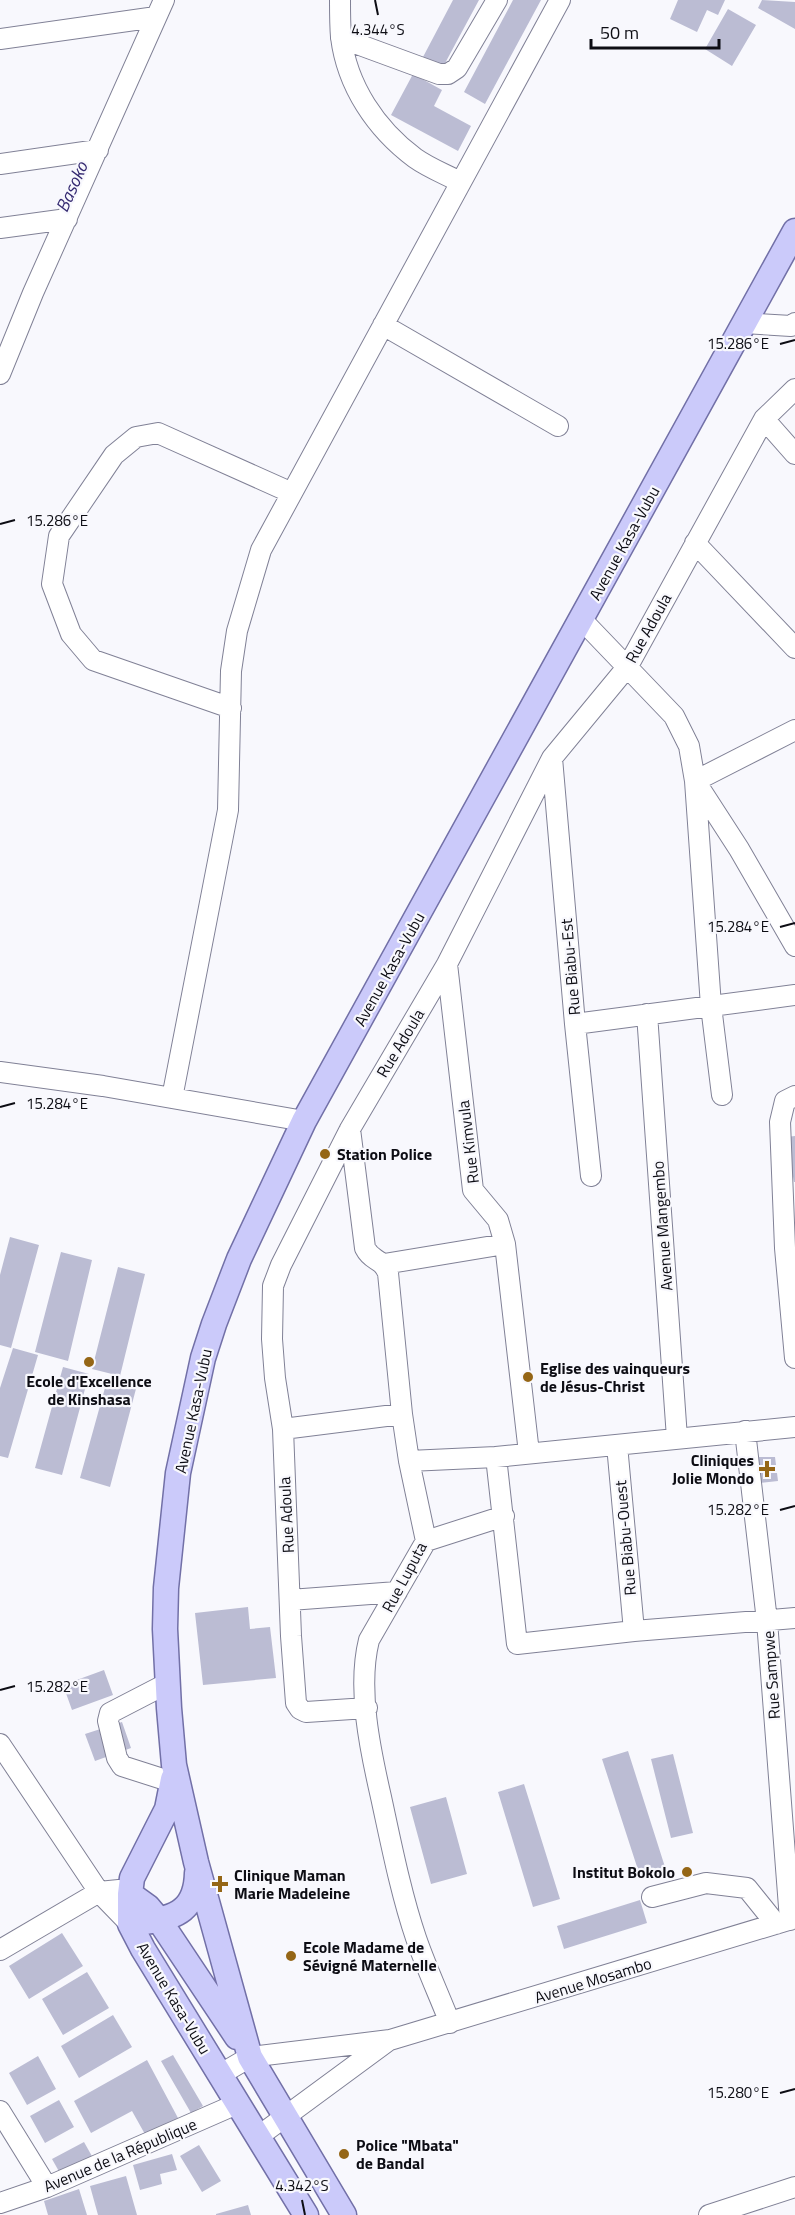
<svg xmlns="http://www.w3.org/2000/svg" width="795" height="2215" viewBox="0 0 795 2215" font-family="'Titillium Web',sans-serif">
<rect width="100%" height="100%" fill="#f8f8fd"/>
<!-- building -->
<path fill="#bbbcd3" d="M 453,0 L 479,0 L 443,67 L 423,57 Z
M 513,0 L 541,0 L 485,104 L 464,92 Z
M 678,0 L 725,0 L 718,15 L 707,10 L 697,32 L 670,19 Z
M 762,0 L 795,2 L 795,29 L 758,8 Z
M 728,9 L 756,25 L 732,66 L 705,49 Z
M 413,74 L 442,90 L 434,106 L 471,126 L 458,151 L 391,115 Z
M 795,1136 L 795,1182 L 794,1182 L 786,1137 Z
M 10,1237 L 39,1245 L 11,1348 L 0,1345 L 0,1275 Z
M 61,1252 L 92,1260 L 68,1361 L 35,1352 Z
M 118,1267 L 145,1274 L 120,1376 L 92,1369 Z
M 13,1348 L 38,1355 L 8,1458 L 0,1456 L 0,1388 Z
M 63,1367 L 89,1374 L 62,1475 L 35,1468 Z
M 108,1377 L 137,1385 L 110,1487 L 80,1478 Z
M 756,1457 L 775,1457 L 778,1481 L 759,1483 Z
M 248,1607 L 250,1629 L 270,1627 L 276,1678 L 203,1685 L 195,1613 Z
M 104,1670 L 113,1695 L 72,1710 L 63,1685 Z
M 122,1722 L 131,1748 L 95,1761 L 85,1734 Z
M 628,1751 L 665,1867 L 640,1876 L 602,1759 Z
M 673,1754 L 693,1833 L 671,1838 L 651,1759 Z
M 524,1784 L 560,1899 L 533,1907 L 498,1792 Z
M 446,1797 L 467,1874 L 431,1884 L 410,1807 Z
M 640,1900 L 647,1923 L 564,1949 L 557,1926 Z
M 62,1933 L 83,1966 L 29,1999 L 9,1966 Z
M 87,1972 L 109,2008 L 63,2035 L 42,1999 Z
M 113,2015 L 132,2047 L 79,2078 L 61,2046 Z
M 173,2055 L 203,2106 L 191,2113 L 161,2061 Z
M 38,2056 L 56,2089 L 27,2105 L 9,2073 Z
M 147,2060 L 178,2118 L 146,2136 L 132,2111 L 91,2133 L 74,2101 Z
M 59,2100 L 74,2127 L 45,2143 L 30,2116 Z
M 84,2142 L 93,2158 L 61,2175 L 52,2159 Z
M 199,2145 L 221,2181 L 202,2192 L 180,2156 Z
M 172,2154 L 177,2170 L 160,2174 L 162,2184 L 140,2190 L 133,2165 Z
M 126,2176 L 137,2215 L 98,2215 L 90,2186 Z
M 79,2189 L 87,2215 L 48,2215 L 44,2201 Z
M 248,2205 L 251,2215 L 216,2215 L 216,2214 Z"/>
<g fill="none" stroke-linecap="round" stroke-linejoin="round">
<!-- minor casing -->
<g stroke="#808196" stroke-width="22">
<path id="minor" d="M 340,0 C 340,12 340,25 341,37 C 347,86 376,129 415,158 C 429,168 445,174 460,182
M 341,38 L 439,74 L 448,74 L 457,68 L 497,0
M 0,39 L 156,17
M 0,164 L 98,150
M 0,228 L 67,219
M 744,323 L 791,326 L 795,323
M 383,325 L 558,426
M 0,374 L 33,293 L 164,0
M 764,419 L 795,454
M 695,543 L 795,648
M 582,620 L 674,716 L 689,746 L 695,781 L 739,849 L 795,946
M 231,708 L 93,660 L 71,634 L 52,584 L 59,536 L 114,455 L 136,437 L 158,433 L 292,493
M 552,758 L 575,1024 L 591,1176
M 447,964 L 473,1190 L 498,1220 L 505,1244 L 529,1453
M 647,1014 L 677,1438
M 575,1024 L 795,995
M 0,1072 L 103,1086 L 304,1121
M 722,1095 L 711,1006 L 695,781 L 795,730
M 795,1096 L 785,1101 L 780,1122 L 785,1248 L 795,1358
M 172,1098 L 228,810 L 231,671 L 237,631 L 261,550 L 560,0
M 350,1129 L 365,1248 C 372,1262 381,1257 388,1273 L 402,1414 L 409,1461 L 426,1541 L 369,1640 C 357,1688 370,1749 381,1797 C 391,1843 401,1894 416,1938 C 426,1967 439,1995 450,2023
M 384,1264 L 505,1244
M 283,1429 L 402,1414
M 745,1431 L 767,1621 L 790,1920
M 617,1445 L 634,1631
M 496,1457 L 517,1644 L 634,1631 L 795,1618
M 409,1461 L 496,1457 L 795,1427
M 426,1541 L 504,1516
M 290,1600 L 397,1592
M 168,1683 L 110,1713 L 108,1721 L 117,1758 L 122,1766 L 172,1782
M 367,1708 L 306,1712 L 300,1709 L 296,1703 L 291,1636 L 283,1429 L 275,1378 L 272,1339 L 273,1286 L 281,1265 L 350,1129 L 447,964 L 552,758 L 628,666 L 764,419 L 795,389
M 0,1744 L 99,1892 L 0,1950
M 130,1894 L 119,1890 L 99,1892 L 130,1924
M 652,1897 L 706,1883 L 747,1888 L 776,1924
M 221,2074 L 250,2057 L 390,2040 L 795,1918
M 0,2111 L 47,2187
M 259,2136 L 388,2041
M 0,2203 L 47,2187 L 239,2103
M 709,2215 L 795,2187"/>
</g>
<!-- major casing -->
<g stroke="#7270a7" stroke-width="27">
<path id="major" d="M 173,1779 L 167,1809 L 132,1878 L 130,1894 L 130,1924 L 143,1949 L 306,2215
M 130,1894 L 148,1907 L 159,1920 L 237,2037
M 145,1922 C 177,1918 196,1909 197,1873
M 344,2215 L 250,2057 L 196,1862 L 174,1765 L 169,1708 L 165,1629 L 166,1588 L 178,1473 L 203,1358 L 214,1324 L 239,1259 L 304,1121 L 795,231"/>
</g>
<!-- minor -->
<use href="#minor" stroke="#fff" stroke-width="20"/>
<!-- major -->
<use href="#major" stroke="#cbcafa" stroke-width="24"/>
</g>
<!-- ticks -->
<path fill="none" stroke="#0d0d14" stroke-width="2" d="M 375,0 L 378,15M 780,344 L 795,340M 0,524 L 15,520M 780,927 L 795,923M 0,1107 L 15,1103M 780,1510 L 795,1506M 0,1690 L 15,1686M 780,2093 L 795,2089M 302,2200 L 305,2215"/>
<!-- markers -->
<g fill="#956616" stroke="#f8f8fd" stroke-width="2">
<circle cx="325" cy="1154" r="6"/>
<circle cx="89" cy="1362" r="6"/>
<circle cx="528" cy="1377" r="6"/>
<path d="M764 1460h6v6h6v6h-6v6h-6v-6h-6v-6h6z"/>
<circle cx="687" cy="1872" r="6"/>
<path d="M217 1875h6v6h6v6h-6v6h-6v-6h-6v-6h6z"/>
<circle cx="291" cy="1956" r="6"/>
<circle cx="344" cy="2154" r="6"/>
</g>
<g text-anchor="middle" stroke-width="4.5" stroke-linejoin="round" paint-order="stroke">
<!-- street labels -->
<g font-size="16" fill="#0d0d14" stroke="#f8f8fd">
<text transform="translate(624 543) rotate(-61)" y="6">Avenue Kasa-Vubu</text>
<text transform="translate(648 628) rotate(-61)" y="6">Rue Adoula</text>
<text transform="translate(570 967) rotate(-95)" y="6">Rue Biabu-Est</text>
<text transform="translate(389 969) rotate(-61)" y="6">Avenue Kasa-Vubu</text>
<text transform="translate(400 1043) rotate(-59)" y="6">Rue Adoula</text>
<text transform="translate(468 1142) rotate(-97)" y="6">Rue Kimvula</text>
<text transform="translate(662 1226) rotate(-94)" y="6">Avenue Mangembo</text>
<text transform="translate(193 1411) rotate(-78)" y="6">Avenue Kasa-Vubu</text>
<text transform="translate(286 1515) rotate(-93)" y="6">Rue Adoula</text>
<text transform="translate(625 1538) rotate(-95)" y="6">Rue Biabu-Ouest</text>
<text transform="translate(404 1577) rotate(-62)" y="6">Rue Luputa</text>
<text transform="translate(771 1675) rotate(-94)" y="6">Rue Sampwe</text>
<text transform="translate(593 1980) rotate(-17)" y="6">Avenue Mosambo</text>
<text transform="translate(174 1998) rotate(59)" y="6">Avenue Kasa-Vubu</text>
<text transform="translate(120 2155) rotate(-23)" y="6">Avenue de la République</text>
</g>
<!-- poi labels -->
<g font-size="16" font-weight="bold" fill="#0d0d14" stroke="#f8f8fd" text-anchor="start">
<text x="337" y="1160">Station Police</text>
<text x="540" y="1374">Eglise des vainqueurs<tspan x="540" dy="18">de Jésus-Christ</tspan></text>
<text x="89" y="1387" text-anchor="middle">Ecole d'Excellence<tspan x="89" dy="18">de Kinshasa</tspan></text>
<text x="754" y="1466" text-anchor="end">Cliniques<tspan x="754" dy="18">Jolie Mondo</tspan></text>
<text x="675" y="1878" text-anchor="end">Institut Bokolo</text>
<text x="234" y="1881">Clinique Maman<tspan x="234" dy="18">Marie Madeleine</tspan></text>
<text x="303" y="1953">Ecole Madame de<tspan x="303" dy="18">Sévigné Maternelle</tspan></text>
<text x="356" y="2151">Police "Mbata"<tspan x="356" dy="18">de Bandal</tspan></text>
</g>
<!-- water labels -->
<g font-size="18" font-style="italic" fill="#332870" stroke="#f8f8fd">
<text transform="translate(72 187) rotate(-66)" y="6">Basoko</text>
</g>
</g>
<g font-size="15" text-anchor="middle" fill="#0d0d14" stroke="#f8f8fd" stroke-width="4.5" stroke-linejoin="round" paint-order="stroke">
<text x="378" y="35">4.344°S</text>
<text x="738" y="349">15.286°E</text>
<text x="57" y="526">15.286°E</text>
<text x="738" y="932">15.284°E</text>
<text x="57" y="1109">15.284°E</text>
<text x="738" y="1515">15.282°E</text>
<text x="57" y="1692">15.282°E</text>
<text x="738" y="2098">15.280°E</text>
<text x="302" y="2191">4.342°S</text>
</g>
<!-- scale -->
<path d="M591 39v9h128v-9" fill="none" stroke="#0d0d14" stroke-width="3"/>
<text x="600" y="39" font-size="18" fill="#0d0d14" stroke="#f8f8fd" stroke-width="4.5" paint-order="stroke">50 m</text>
</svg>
